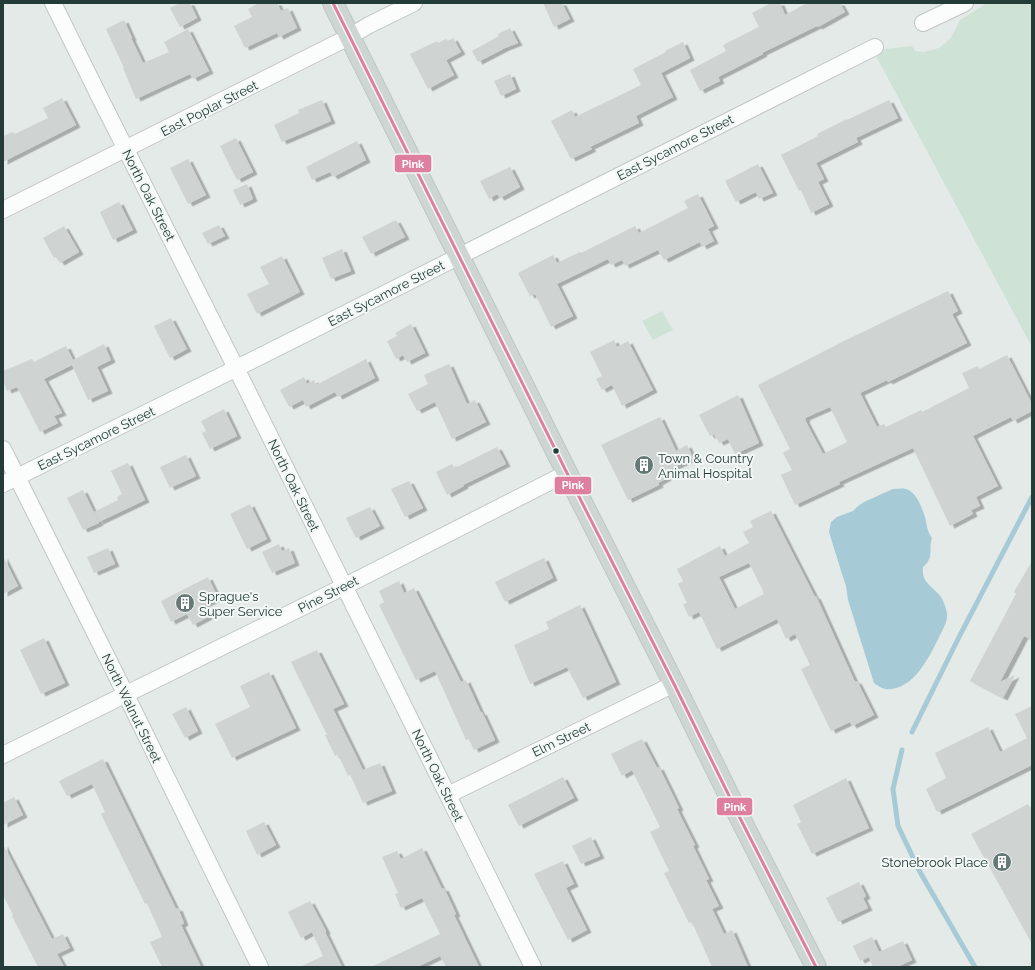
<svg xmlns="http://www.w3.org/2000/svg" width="1035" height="970" viewBox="0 0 1035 970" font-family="Raleway,sans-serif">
<defs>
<filter id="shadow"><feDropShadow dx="4.5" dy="2.5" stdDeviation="0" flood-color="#0004"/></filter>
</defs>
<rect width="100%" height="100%" fill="#e4eae8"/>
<!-- green -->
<path fill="#cee2d6" d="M 987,3 L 1032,3 L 1032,347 L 876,56 L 885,49 L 912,46 L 915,51 L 924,52 L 939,48 L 951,38 L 960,20 Z
M 662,311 L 673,330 L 653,340 L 642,321 Z"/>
<!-- water -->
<path fill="#a6cad6" d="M 893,489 C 897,489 902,488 906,489 C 916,492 922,507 925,517 C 927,525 927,531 932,538 C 928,550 935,556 923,567 C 921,583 933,586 941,597 C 943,600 947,610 947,614 C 948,621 942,631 939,637 C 929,658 912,692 885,689 C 881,688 877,685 874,683 L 848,600 L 846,586 L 842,574 L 829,532 L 831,522 L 837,517 L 853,511 L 858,506 L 864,502 L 884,493 Z"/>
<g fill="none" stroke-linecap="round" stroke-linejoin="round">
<!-- stream -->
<path stroke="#a6cad6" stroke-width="5" d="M 912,732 L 959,637 L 1032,497
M 902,750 L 893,789 L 898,826 L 920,872 L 975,967"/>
</g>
<!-- building -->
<path fill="#cfd3d2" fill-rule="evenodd" filter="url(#shadow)" d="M 180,3 L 190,3 L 197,18 L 180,27 L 170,8 Z
M 259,3 L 277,3 L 281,11 L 288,8 L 297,28 L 279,37 L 277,33 L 245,48 L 234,26 L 252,17 L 248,9 Z
M 543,3 L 562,3 L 570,19 L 554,27 Z
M 771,3 L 780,3 L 785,15 L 807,3 L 840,3 L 845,12 L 818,27 L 817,26 L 762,53 L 763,54 L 718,77 L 720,81 L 700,91 L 690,70 L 726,51 L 723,45 L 759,27 L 752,13 Z
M 124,20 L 132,38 L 131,38 L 143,63 L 169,52 L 164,42 L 188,29 L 209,71 L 193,79 L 190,74 L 136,99 L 123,68 L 124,68 L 106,29 Z
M 510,28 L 518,43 L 505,48 L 478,62 L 472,51 L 499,36 L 498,34 Z
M 453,38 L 461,52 L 446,60 L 454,75 L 428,89 L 410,54 L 437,41 L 438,43 L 446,39 L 448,41 Z
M 683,42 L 690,58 L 661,73 L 673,97 L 636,116 L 639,123 L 590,147 L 592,149 L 571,159 L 551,121 L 572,110 L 575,117 L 641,85 L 633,69 L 666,52 L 665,51 Z
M 510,74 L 516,89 L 501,96 L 494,81 Z
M 62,98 L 76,125 L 3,162 L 3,136 L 13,132 L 15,134 L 48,118 L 43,108 Z
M 322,100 L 331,121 L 282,142 L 274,125 L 299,113 L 298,110 Z
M 889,100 L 898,118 L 856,138 L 858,142 L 816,163 L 824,179 L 818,182 L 829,204 L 811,213 L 801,190 L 799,191 L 781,155 L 818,136 L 817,134 L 847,119 L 847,120 Z
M 236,138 L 253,172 L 237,180 L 220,146 Z
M 357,141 L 366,160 L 333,177 L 330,172 L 312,180 L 306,167 Z
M 188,159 L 206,195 L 188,204 L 170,168 Z
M 758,164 L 773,193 L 759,199 L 756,192 L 736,202 L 725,181 Z
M 510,167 L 520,187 L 500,198 L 497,194 L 489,199 L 480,181 Z
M 247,184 L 253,199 L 240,205 L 233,190 Z
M 698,194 L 714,226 L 708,229 L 714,241 L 702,247 L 700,242 L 664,260 L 658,250 L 625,266 L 622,260 L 611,265 L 608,259 L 557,284 L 573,316 L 551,327 L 535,294 L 530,296 L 518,273 L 553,255 L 557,263 L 580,252 L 581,253 L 635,226 L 639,233 L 688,208 L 684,201 Z
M 119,202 L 133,230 L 113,240 L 100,212 Z
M 396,220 L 405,237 L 371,254 L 362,237 Z
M 219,225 L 225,236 L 208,244 L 202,233 Z
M 64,226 L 79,252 L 60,263 L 56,257 L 54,258 L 43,238 Z
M 342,249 L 351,271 L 331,279 L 322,258 Z
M 282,256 L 300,292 L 257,314 L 247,294 L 269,284 L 260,267 Z
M 948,291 L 958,311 L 952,314 L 967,343 L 888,382 L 887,380 L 860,393 L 877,427 L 884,424 L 886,427 L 921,410 L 922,412 L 969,388 L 962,373 L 978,366 L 979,369 L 1007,355 L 1032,404 L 1032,411 L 1013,421 L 1011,417 L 973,436 L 998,486 L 976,497 L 980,506 L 971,510 L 973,514 L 950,526 L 913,448 L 839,482 L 840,484 L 795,505 L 781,475 L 792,470 L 783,453 L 790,449 L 758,385 L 846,340 ZM 830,407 L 847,442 L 823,454 L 805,420 L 806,419 L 805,418 Z
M 171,318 L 187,349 L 170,358 L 154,326 Z
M 411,324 L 425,353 L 407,362 L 403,355 L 396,359 L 387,341 L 397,336 L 395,333 Z
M 614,340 L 617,347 L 628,341 L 653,390 L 622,406 L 612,385 L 602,390 L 596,379 L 602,376 L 590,352 Z
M 104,344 L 111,360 L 97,367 L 108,391 L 88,400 L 72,365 L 44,379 L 62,413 L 54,416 L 58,423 L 40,432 L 17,387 L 7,391 L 3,381 L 3,371 L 32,359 L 34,362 L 66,346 L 73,360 Z
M 366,359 L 375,378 L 338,397 L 335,392 L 306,407 L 303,400 L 289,407 L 280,390 L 304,377 L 307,384 L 314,380 L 316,385 Z
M 449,364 L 467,404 L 475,400 L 486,422 L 452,439 L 435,402 L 417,411 L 408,394 L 428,384 L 424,375 Z
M 738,395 L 759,443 L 735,454 L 728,439 L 719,443 L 714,434 L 710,436 L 699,415 Z
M 224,409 L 237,436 L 210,449 L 202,433 L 206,431 L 201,421 Z
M 660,417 L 676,451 L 687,445 L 693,458 L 664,472 L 667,478 L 658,483 L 659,485 L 628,500 L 601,445 Z
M 497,447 L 506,464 L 463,485 L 464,486 L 447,495 L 436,472 L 452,464 L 455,468 Z
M 186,455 L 196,476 L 170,488 L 160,467 Z
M 128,463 L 145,500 L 99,522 L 94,512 L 118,500 L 117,497 L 122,494 L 111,471 Z
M 409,481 L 423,508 L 405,517 L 391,489 Z
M 83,490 L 99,523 L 83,530 L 67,498 Z
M 250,504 L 267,539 L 247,549 L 230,514 Z
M 370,507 L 380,526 L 356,538 L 346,518 Z
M 771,511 L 815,597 L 816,596 L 855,682 L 857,681 L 874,715 L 852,726 L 850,722 L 831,731 L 801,669 L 810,665 L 795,634 L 786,639 L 777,619 L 717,649 L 699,612 L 689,617 L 683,604 L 687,603 L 678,584 L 683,581 L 677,569 L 720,546 L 725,556 L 749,543 L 743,532 L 753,527 L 750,521 ZM 749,563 L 763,591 L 762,591 L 764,594 L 735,609 L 719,577 Z
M 279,544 L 282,551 L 289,548 L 295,563 L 272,573 L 262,552 Z
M 108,548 L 115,564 L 94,573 L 87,557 Z
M 3,556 L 18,586 L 3,594 Z
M 544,558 L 553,578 L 505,602 L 495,582 Z
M 1032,561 L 1032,640 L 1024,636 L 1000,682 L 1015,675 L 1003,698 L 970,681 L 1016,594 L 1014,592 Z
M 208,577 L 218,598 L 202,606 L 208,617 L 193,625 L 187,614 L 171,622 L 161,601 Z
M 399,581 L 404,593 L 414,588 L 461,682 L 466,680 L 481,713 L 482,712 L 495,740 L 474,750 L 469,739 L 466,740 L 435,671 L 416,680 L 379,605 L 384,602 L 379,591 Z
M 580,605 L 616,682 L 583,698 L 567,667 L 530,684 L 514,645 L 549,629 L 546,622 Z
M 44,638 L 65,683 L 41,694 L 20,650 Z
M 317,650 L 344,704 L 333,709 L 363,770 L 380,763 L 392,791 L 363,803 L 350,774 L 348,776 L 338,754 L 335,756 L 325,735 L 327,735 L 291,662 Z
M 269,672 L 296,728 L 232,758 L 215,724 L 250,707 L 240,686 Z
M 1032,706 L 1032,765 L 937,812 L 926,789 L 946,778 L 935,753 L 988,727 L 1000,752 L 1027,738 L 1015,714 Z
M 186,707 L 198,731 L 185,738 L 172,714 Z
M 642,739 L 657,768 L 659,767 L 679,808 L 677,809 L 695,845 L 693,846 L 709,879 L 706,880 L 719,906 L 712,909 L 724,934 L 732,930 L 748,967 L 712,967 L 692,922 L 689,923 L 664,873 L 669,871 L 650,832 L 660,827 L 632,770 L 622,776 L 611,754 Z
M 103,759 L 176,909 L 178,908 L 184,923 L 181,925 L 201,967 L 162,967 L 150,942 L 162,937 L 147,903 L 145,904 L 101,814 L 105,812 L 92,784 L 67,796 L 59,781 Z
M 563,777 L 574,798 L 519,826 L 508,805 Z
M 846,778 L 869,828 L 812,854 L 797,824 L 801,822 L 793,805 Z
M 14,797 L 23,815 L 3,825 L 3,803 Z
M 1028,804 L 1032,811 L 1032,944 L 971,834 Z
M 264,822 L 276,845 L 257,855 L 246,831 Z
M 591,837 L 600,856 L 581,864 L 572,846 Z
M 3,844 L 52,939 L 63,934 L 70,948 L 57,954 L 64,967 L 38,967 L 12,916 L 13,915 L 3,895 Z
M 422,848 L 442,889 L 444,888 L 456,914 L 454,915 L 479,967 L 446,967 L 440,956 L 417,967 L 371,967 L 440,934 L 422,898 L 401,908 L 395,894 L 398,893 L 382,857 L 397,851 L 401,859 Z
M 563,861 L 574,884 L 566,888 L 587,930 L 568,940 L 534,874 Z
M 859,882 L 866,896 L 863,898 L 868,908 L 838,922 L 826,898 Z
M 310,901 L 326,931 L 325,932 L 342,967 L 300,967 L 323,956 L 312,932 L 301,938 L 288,912 Z
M 872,937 L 879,952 L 903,941 L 912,960 L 897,967 L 873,967 L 869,957 L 860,961 L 853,946 Z"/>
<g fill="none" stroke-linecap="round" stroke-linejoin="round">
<!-- minor casing -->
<g stroke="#c1c7c5" stroke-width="18">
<path id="minor" d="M 53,3 L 99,96 L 246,388 L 533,967
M 923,23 L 965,3
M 3,210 L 349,37 L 369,25 L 414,3
M 3,449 L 126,695 L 260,967
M 3,484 L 257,358 L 875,47
M 3,755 L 345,586 L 567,473
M 448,795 L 674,684"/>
</g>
<!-- major casing -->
<g stroke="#bdc6c4" stroke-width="22">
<path id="major" d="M 333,3 L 567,473 L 674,684 L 741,820 L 816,967"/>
</g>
<!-- minor -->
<use href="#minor" stroke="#fbfcfc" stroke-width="16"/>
<!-- major -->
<use href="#major" stroke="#ced6d4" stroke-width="20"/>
<!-- bus-1 casing -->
<g stroke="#f3f8f6" stroke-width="6">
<path id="bus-1" d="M 333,3 L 567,473 L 674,684 L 741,820 L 816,967"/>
</g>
<!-- bus-1 -->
<use href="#bus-1" stroke="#de7f9f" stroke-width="3"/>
</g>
<!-- icons -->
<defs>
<g id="building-disc" transform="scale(1)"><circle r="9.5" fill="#677976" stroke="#f3f8f6"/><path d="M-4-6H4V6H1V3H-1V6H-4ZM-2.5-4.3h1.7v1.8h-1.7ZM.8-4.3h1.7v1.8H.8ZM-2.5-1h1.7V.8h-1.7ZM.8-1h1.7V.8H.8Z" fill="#fff"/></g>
</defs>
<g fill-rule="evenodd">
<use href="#building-disc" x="644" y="465"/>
<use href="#building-disc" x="185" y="603"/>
<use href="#building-disc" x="1002" y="862"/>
</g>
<!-- markers -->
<circle fill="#233c38" stroke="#f3f8f6" stroke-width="1.5" cx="556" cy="451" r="3.5"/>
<g text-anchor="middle" stroke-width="4" stroke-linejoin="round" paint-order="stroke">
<!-- street labels -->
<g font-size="13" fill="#233c38" stroke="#f3f8f6">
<text transform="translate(209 108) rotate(-27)" y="5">East Poplar Street</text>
<text transform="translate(675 147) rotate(-27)" y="5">East Sycamore Street</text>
<text transform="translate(149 195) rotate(63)" y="5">North Oak Street</text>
<text transform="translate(386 293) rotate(-27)" y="5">East Sycamore Street</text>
<text transform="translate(96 438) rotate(-26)" y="5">East Sycamore Street</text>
<text transform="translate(294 485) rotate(64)" y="5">North Oak Street</text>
<text transform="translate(328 594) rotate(-27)" y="5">Pine Street</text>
<text transform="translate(132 708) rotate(64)" y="5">North Walnut Street</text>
<text transform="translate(561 739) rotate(-26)" y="5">Elm Street</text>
<text transform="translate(438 775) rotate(64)" y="5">North Oak Street</text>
</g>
<!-- poi labels -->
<g font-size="13" fill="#233c38" stroke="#f3f8f6" text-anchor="start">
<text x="658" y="463">Town &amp; Country<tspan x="658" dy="15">Animal Hospital</tspan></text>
<text x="199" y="601">Sprague's<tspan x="199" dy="15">Super Service</tspan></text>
<text x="988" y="867" text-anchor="end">Stonebrook Place</text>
</g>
</g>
<g stroke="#f3f8f6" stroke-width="1.5">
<rect x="394" y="154" width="38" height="19" rx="4" fill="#de7f9f"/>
<rect x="554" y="476" width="38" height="19" rx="4" fill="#de7f9f"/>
<rect x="716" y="797" width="37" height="19" rx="4" fill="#de7f9f"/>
</g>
<g font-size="11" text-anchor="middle" font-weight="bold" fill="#fff">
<text x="413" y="168">Pink</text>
<text x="573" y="489">Pink</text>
<text x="735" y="811">Pink</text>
</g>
<!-- border -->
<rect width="1035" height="970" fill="none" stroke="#233c38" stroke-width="8"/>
</svg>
